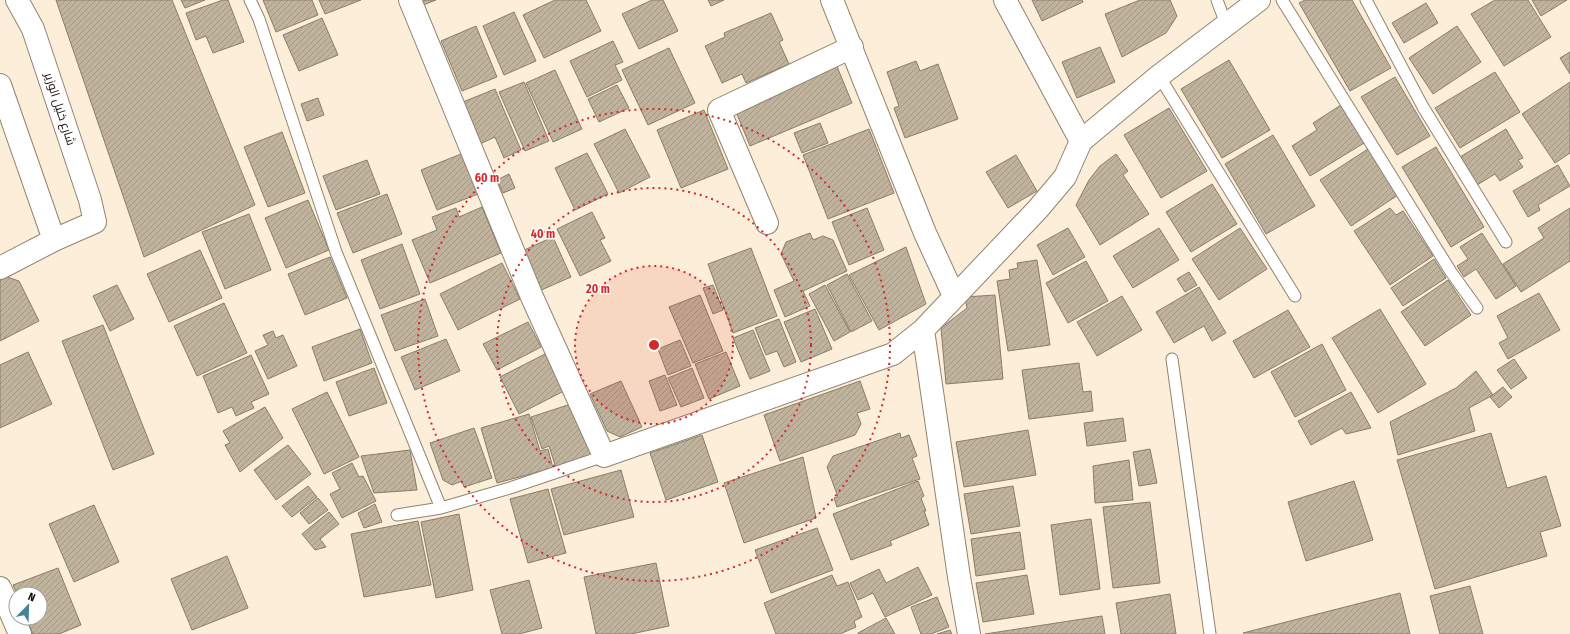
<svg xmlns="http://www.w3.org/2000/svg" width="1570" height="634" viewBox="0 0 1570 634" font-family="'Fira Sans Condensed',Cairo,sans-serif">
<defs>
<pattern id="building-hatch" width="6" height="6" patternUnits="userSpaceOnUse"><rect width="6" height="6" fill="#c0b39e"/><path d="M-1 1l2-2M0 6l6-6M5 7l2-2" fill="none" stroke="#a49987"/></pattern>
</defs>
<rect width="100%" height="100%" fill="#fceed8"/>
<!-- building -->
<path fill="url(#building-hatch)" stroke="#897d69" d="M 56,0 L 172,0 L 255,205 L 144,257 Z
M 181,0 L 205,0 L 185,8 Z
M 223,0 L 228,0 L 244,42 L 213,53 L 206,36 L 196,40 L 186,13 Z
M 263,0 L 312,0 L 318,15 L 276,32 Z
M 319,0 L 361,0 L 325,14 Z
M 421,0 L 436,0 L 423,5 Z
M 555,0 L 586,0 L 601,31 L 544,58 L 523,15 Z
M 652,0 L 663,0 L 678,31 L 639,49 L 622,14 Z
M 708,0 L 724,0 L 711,6 Z
M 1032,0 L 1082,0 L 1083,2 L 1042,21 Z
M 1140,0 L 1170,0 L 1177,16 L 1166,33 L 1122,57 L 1105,14 Z
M 1305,0 L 1352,0 L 1391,68 L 1350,91 L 1299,3 Z
M 1495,0 L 1528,0 L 1551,37 L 1504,66 L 1471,14 Z
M 1532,0 L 1567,0 L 1541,16 Z
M 1426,3 L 1438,23 L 1404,43 L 1392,23 Z
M 514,12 L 536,61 L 504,75 L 483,26 Z
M 771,13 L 783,40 L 779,42 L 789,64 L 746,83 L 742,74 L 722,83 L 705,46 L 725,37 L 724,33 Z
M 322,18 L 338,55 L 299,71 L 283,35 Z
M 476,26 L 497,77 L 462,91 L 441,41 Z
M 1457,26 L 1481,62 L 1433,94 L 1409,58 Z
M 613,41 L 623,62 L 615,65 L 622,80 L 587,97 L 570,61 Z
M 1100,47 L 1115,82 L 1077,98 L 1062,62 Z
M 669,48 L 695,103 L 648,125 L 622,70 Z
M 1570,52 L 1570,74 L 1560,58 Z
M 1229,60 L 1270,130 L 1222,158 L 1181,89 Z
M 916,61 L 920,71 L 938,64 L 958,119 L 905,138 L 894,108 L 899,106 L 887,72 Z
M 836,64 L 852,103 L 750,146 L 734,107 Z
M 555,70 L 582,129 L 553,142 L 526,83 Z
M 1495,72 L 1520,112 L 1460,148 L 1435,108 Z
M 1395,77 L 1430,136 L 1397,155 L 1361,97 Z
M 524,82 L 549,141 L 525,151 L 499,92 Z
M 1570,82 L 1570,153 L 1555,163 L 1522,114 Z
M 617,85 L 629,108 L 599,122 L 588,99 Z
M 495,89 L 521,150 L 504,158 L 495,137 L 480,144 L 463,102 Z
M 318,98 L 324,115 L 307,121 L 301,104 Z
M 1341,105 L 1364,143 L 1310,176 L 1292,146 L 1317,130 L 1313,123 Z
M 1169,108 L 1207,171 L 1161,198 L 1124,135 Z
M 704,110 L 728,169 L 681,188 L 657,130 Z
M 820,123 L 828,143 L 802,153 L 794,133 Z
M 625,129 L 650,177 L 619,193 L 594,144 Z
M 869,129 L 894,193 L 828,219 L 803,155 Z
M 1506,129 L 1523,158 L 1518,160 L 1523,167 L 1500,181 L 1495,174 L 1477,185 L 1460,157 Z
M 282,132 L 305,193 L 268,207 L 244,147 Z
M 1273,135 L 1315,206 L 1266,234 L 1225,164 Z
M 1436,147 L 1484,227 L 1451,247 L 1402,167 Z
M 1368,149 L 1398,195 L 1351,226 L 1320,180 Z
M 587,153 L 608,194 L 575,210 L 555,168 Z
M 461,154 L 478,194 L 437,210 L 421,170 Z
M 1116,154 L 1128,171 L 1123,175 L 1149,214 L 1100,245 L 1076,205 L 1089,180 L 1100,166 Z
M 1016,155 L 1037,191 L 1008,208 L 986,172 Z
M 367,160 L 380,194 L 336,210 L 323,176 Z
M 1558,165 L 1570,186 L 1538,205 L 1540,210 L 1528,217 L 1513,191 Z
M 509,174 L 515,188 L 503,193 L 497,180 Z
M 1212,184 L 1237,224 L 1191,252 L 1166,212 Z
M 387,194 L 402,234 L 353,253 L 337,213 Z
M 308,200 L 329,250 L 286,268 L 265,218 Z
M 482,207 L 501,253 L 430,283 L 412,240 L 437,230 L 432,217 L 456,208 L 459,217 Z
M 867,208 L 884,250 L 849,265 L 832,222 Z
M 1390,208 L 1396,215 L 1403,211 L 1433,256 L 1390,285 L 1354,231 Z
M 1570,208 L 1570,261 L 1521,292 L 1503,264 L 1544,238 L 1538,228 Z
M 592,212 L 605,238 L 600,240 L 611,261 L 580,276 L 557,229 Z
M 249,214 L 271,270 L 225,289 L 202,232 Z
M 1068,228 L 1085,257 L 1053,275 L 1037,245 Z
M 1159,228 L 1179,260 L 1133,288 L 1113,256 Z
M 1240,228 L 1267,269 L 1219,300 L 1192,259 Z
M 810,233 L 813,240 L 823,236 L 833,240 L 847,271 L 803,291 L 810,306 L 785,317 L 774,290 L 794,281 L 781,254 L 786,242 Z
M 1482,233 L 1516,286 L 1496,299 L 1476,269 L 1464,277 L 1457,266 L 1468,259 L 1460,247 Z
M 553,237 L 571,277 L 539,291 L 522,251 Z
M 402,244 L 420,294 L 380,309 L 361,260 Z
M 906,247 L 926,304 L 879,330 L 849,275 Z
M 751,248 L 777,316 L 733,333 L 708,264 Z
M 200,250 L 222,298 L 169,322 L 147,274 Z
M 330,257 L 347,298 L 305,315 L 288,274 Z
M 1434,259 L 1446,278 L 1403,306 L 1391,288 Z
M 1037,260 L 1050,345 L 1008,351 L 997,281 L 1010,279 L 1009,270 L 1018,268 L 1017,263 Z
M 1086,261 L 1108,301 L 1068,323 L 1046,283 Z
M 502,263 L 520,299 L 458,330 L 440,294 Z
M 1189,272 L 1197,285 L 1185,292 L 1177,279 Z
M 847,274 L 872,321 L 851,332 L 827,285 Z
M 7,277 L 19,281 L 39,321 L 0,341 L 0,280 Z
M 1448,280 L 1471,315 L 1425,346 L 1401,312 Z
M 117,285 L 134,319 L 110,331 L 93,296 Z
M 713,285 L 723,310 L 713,314 L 703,288 Z
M 825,285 L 850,332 L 834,341 L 809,294 Z
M 1199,287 L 1226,333 L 1212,341 L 1204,326 L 1174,343 L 1156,312 Z
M 1539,293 L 1560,330 L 1508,359 L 1499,343 L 1508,338 L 1497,316 Z
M 700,295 L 723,351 L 693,363 L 669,307 Z
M 995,295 L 1003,379 L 946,384 L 941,328 L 967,308 L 965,297 Z
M 1122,296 L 1142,330 L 1097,356 L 1077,322 Z
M 425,299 L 438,336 L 395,351 L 381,315 Z
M 224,303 L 247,353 L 197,376 L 174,326 Z
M 815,309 L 832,349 L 801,362 L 784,322 Z
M 1380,309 L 1426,384 L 1378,413 L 1332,338 Z
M 1288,310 L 1310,347 L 1254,378 L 1233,341 Z
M 779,319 L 796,362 L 784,367 L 777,351 L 766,355 L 755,328 Z
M 528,322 L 541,347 L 497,370 L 483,344 Z
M 103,325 L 154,454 L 113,470 L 62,341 Z
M 360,329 L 372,363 L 324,381 L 312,347 Z
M 753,330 L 770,371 L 750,379 L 733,338 Z
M 273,331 L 276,338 L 283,335 L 297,366 L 268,379 L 255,351 L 268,345 L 263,335 Z
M 446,339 L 460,371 L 415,390 L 401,357 Z
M 680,340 L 691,366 L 668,375 L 658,349 Z
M 1322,344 L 1346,390 L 1295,417 L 1271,372 Z
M 28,352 L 52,404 L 0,428 L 0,365 Z
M 726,352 L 740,386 L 709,399 L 695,364 Z
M 545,354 L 564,391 L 519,414 L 500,377 Z
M 251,355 L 269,394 L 251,402 L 254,408 L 236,416 L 232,407 L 218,413 L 203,376 Z
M 1514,359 L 1527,378 L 1511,389 L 1497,370 Z
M 1079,363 L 1083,392 L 1091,391 L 1093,411 L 1029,419 L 1022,370 Z
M 374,368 L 387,403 L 349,416 L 336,382 Z
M 692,368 L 704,398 L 681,407 L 668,378 Z
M 1476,371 L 1493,395 L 1469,408 L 1475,431 L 1398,455 L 1390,422 L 1456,388 Z
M 665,375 L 677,405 L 660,411 L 649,381 Z
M 621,381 L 642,427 L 620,437 L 607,431 L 590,394 Z
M 860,381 L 870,409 L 857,413 L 861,424 L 855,435 L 780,461 L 764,415 Z
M 1503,387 L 1512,397 L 1499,408 L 1490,397 Z
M 327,392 L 359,457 L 324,474 L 292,409 Z
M 1351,392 L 1371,428 L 1346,434 L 1342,428 L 1311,445 L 1298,421 Z
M 571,404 L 592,456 L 556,468 L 549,446 L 542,449 L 531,417 Z
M 265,407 L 283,438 L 240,472 L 225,445 L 230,443 L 223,431 Z
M 529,414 L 540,451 L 548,449 L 553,468 L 497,483 L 481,428 Z
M 1123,418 L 1126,441 L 1087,446 L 1084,423 Z
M 474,428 L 492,478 L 464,487 L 462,481 L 452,485 L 443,480 L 430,443 Z
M 1028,430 L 1036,475 L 964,487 L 956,442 Z
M 900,433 L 901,438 L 909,435 L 917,456 L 912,458 L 920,479 L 837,507 L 834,498 L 838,497 L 827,467 L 833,456 Z
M 1491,433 L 1507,488 L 1546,476 L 1561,526 L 1540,532 L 1547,556 L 1435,589 L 1397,460 Z
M 702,435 L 718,482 L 666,500 L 650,453 Z
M 288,445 L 311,474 L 276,500 L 254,470 Z
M 1150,449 L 1157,483 L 1139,486 L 1133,452 Z
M 410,450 L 417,490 L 374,493 L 361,456 Z
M 803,457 L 816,518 L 744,543 L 724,483 Z
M 1129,460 L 1133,500 L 1095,503 L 1093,466 Z
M 352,463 L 359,477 L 363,476 L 376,501 L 342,518 L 330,494 L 340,489 L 332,473 Z
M 621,470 L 634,517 L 564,535 L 551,489 Z
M 918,481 L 924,496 L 921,498 L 926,511 L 924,511 L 929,525 L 890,541 L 892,545 L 851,560 L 833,514 Z
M 1354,481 L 1373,540 L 1306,561 L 1288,502 Z
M 308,486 L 317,497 L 292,517 L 282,506 Z
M 1013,486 L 1020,526 L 971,534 L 964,494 Z
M 548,489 L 566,553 L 528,563 L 510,499 Z
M 318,498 L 328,510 L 309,524 L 300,513 Z
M 1150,502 L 1160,583 L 1113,588 L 1103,507 Z
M 375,504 L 382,522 L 364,528 L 358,513 Z
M 94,505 L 119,562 L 74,582 L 49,524 Z
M 329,512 L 339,524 L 320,539 L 326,547 L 315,550 L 302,534 Z
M 459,514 L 473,590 L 436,598 L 421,522 Z
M 1091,519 L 1100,589 L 1060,595 L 1051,525 Z
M 418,521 L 431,585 L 364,597 L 351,534 Z
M 817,528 L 833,570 L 771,593 L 755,550 Z
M 1020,532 L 1025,569 L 976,576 L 971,539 Z
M 227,556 L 248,608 L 192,630 L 171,579 Z
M 656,563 L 669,626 L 631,634 L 596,634 L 584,577 Z
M 918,567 L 932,595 L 885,617 L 873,593 L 858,600 L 850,583 L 879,569 L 886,583 Z
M 58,568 L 81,625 L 59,634 L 33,634 L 26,618 L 40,618 L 40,594 L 17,594 L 13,585 Z
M 832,575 L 837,586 L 848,582 L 862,617 L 854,621 L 856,627 L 840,634 L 776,634 L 764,603 Z
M 1027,575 L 1034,614 L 983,622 L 976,583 Z
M 529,580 L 542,628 L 519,634 L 502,634 L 490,590 Z
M 1470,586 L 1483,634 L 1440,634 L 1430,596 Z
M 1400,593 L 1410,634 L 1243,633 Z
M 1170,594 L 1176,634 L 1121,634 L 1116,603 Z
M 937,597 L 949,627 L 931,634 L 921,634 L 911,607 Z
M 1102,616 L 1105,634 L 985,634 Z
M 886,618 L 895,634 L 858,634 L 858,633 Z
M 950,630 L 952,634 L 937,634 Z"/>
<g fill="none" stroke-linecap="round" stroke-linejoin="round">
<!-- lane casing -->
<g stroke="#918470" stroke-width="13">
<path id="lane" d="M 250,0 L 259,19 L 336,252 L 441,508 L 510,488 L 604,456
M 1217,0 L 1226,24
M 1282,0 L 1451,272 L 1477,308
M 1366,0 L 1423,107 L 1506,242
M 1159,76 L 1295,296
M 1172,359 L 1210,634
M 397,515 L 441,508"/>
</g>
<!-- street casing -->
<g stroke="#918470" stroke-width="24">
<path id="street" d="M 410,0 L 532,297 L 604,456 L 893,354 L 923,330 L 1038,209 L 1065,177 L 1081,141 L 1159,76 L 1259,0
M 832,0 L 925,233 L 954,296
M 1005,0 L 1081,141
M 0,85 L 54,240
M 767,223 L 719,110 L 852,47
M 0,268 L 54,240 L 95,222 L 90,200 L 33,29 L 17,0
M 923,330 L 959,577 L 969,634
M 0,588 L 20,634"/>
</g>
<!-- lane -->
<use href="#lane" stroke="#fff" stroke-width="11"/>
<!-- street -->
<use href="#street" stroke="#fff" stroke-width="22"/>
</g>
<!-- distance rings -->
<circle cx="654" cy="345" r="79" fill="#d62828" fill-opacity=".12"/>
<g fill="none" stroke="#d62828" stroke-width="2" stroke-dasharray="2 4">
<circle cx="654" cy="345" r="79"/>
<circle cx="654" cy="345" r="157"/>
<circle cx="654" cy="345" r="236"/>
</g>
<g text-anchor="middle" stroke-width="3" stroke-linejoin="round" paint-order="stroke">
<!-- street labels -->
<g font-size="12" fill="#110c06" stroke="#fff">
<text transform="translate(60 109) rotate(72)" y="4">شارع خليل الوزير</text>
</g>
</g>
<circle cx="654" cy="345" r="6" fill="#d62828" stroke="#fff" stroke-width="2"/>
<g font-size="12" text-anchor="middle" font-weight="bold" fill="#d62828" stroke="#fff" stroke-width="3" stroke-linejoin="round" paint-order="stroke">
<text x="487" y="182">60 m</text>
<text x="543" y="238">40 m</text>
<text x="598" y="293">20 m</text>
</g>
<!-- north arrow -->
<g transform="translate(28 606) rotate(23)"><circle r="19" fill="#ffffff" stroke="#a09e9b"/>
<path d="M0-3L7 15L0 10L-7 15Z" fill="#438596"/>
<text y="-6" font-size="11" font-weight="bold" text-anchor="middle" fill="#110c06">N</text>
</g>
</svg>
